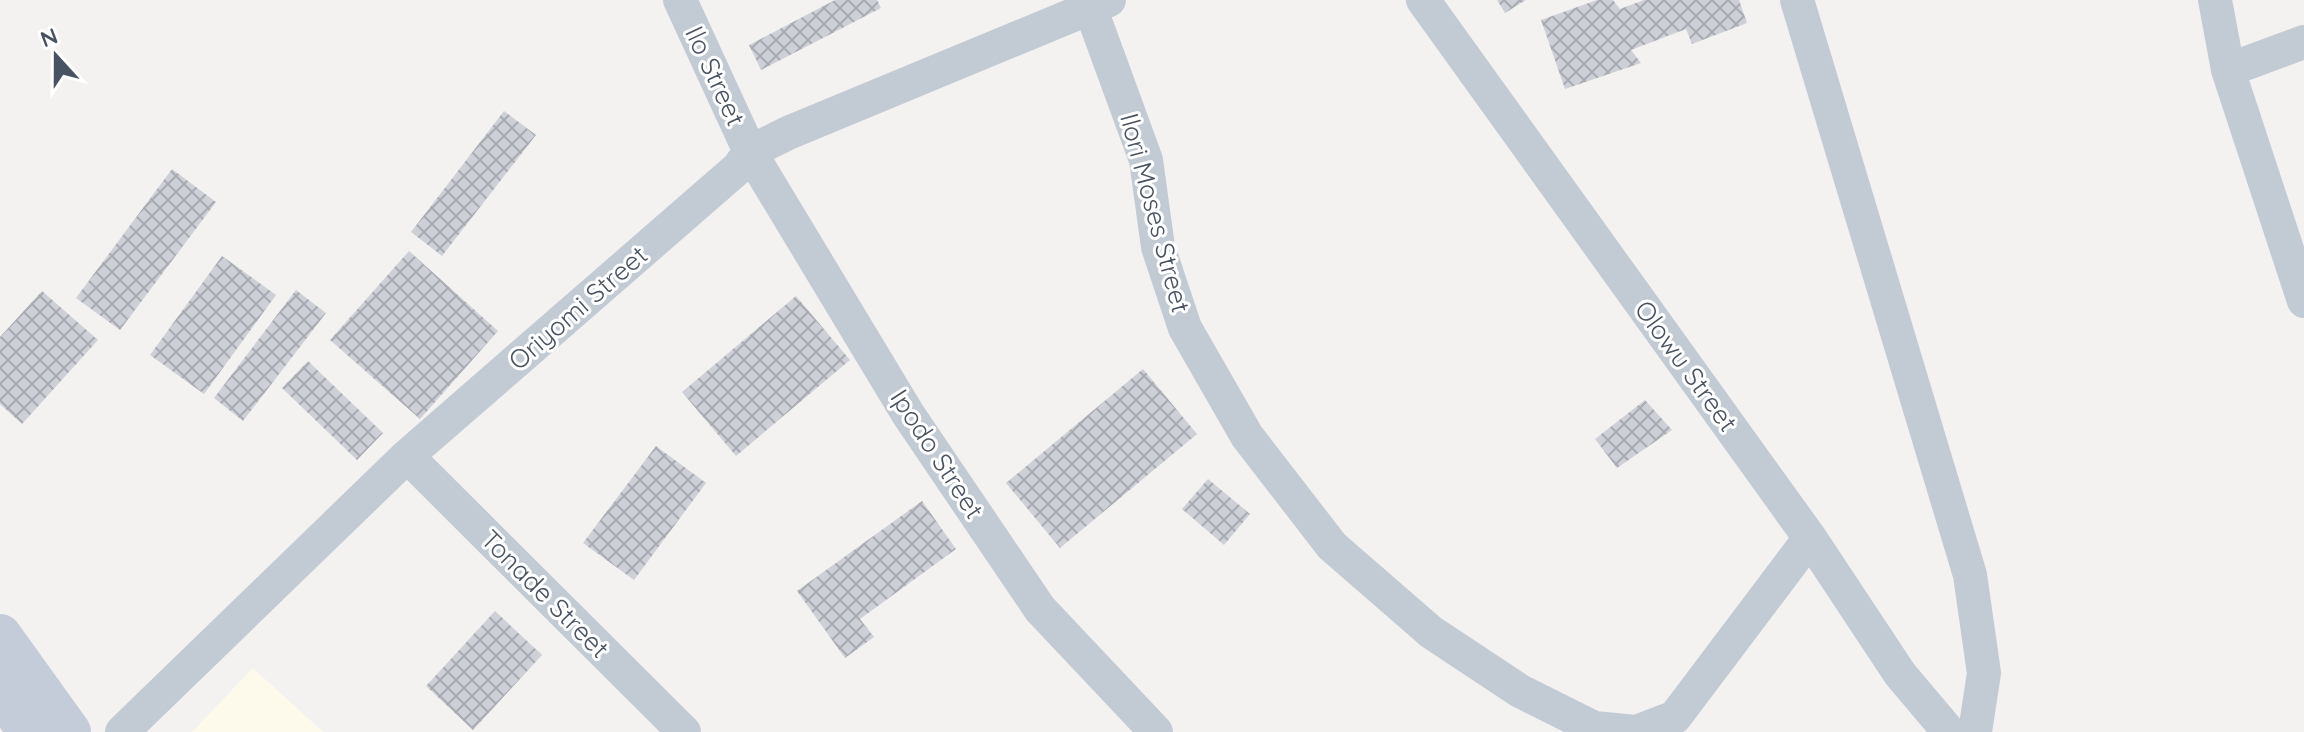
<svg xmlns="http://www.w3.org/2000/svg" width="2304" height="732" viewBox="0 0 2304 732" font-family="Quicksand,sans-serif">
<defs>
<pattern id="building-cross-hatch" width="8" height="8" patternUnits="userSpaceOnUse" patternTransform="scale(2)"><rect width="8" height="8" fill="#cdd0d7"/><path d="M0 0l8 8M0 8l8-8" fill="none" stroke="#a8abb2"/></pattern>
</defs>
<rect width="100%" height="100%" fill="#f4f2f1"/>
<!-- commercial -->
<path fill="#fdfaec" d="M 253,668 L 323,732 L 192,732 Z"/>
<!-- building -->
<path fill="url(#building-cross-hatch)" d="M 835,0 L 877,0 L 881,8 L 761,70 L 749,45 Z
M 1497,0 L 1526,0 L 1505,13 Z
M 1597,0 L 1613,0 L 1620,9 L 1644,0 L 1739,0 L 1747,23 L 1692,44 L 1686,29 L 1631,50 L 1641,63 L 1565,89 L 1541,20 Z
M 504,111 L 536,135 L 442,256 L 411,232 Z
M 172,169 L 216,202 L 120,330 L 76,298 Z
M 409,251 L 498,331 L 420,419 L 330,340 Z
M 222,256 L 276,295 L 204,394 L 150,355 Z
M 296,290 L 326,313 L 243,421 L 214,398 Z
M 42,291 L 98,340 L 22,424 L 0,404 L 0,337 Z
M 796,296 L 850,360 L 736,456 L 682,392 Z
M 308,361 L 383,433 L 357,460 L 282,388 Z
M 1143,369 L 1197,434 L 1060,548 L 1006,483 Z
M 1645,400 L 1672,430 L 1617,468 L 1595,439 Z
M 656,446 L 706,483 L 634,580 L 583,543 Z
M 1208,479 L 1250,514 L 1224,545 L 1182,509 Z
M 922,501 L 956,549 L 860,619 L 874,637 L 845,658 L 797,591 Z
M 495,611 L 542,655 L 473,730 L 426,686 Z"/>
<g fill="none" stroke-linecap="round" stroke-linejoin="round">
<!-- minor -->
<path stroke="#c2cad3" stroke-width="34" d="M 680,0 L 750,152 L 908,414 L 1040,609 L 1156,732
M 1423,0 L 1810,538 L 1900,674 L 1949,732
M 1797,0 L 1970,575 L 1984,673 L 1975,732
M 2215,0 L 2228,70 L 2304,301
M 1090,7 L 1146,160 L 1158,247 L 1185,328 L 1247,436 L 1332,546 L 1431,632 L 1520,691 L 1594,728 L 1636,732
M 2228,70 L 2304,42
M 407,456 L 684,732
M 122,732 L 407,456 L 738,168 L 750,152 L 788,133 L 1109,0
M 1636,732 L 1675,717 L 1810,538"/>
<!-- secondary -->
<path stroke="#c4ccda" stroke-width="44" d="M 0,636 L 69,732
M 0,687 L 29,732"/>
</g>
<g text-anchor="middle" stroke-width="6" stroke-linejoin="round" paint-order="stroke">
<!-- street labels -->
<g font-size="26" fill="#485260" stroke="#fff">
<text transform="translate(715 76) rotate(65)" y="9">Ilo Street</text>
<text transform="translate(1155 213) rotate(75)" y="9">Ilori Moses Street</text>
<text transform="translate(578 308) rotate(-41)" y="9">Oriyomi Street</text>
<text transform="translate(1686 366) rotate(54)" y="9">Olowu Street</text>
<text transform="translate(937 454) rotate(57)" y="9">Ipodo Street</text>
<text transform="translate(545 594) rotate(45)" y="9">Tonade Street</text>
</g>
</g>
<!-- north arrow -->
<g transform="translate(56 56) rotate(339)" stroke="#ffffff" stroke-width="6" paint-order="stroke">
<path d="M0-6L14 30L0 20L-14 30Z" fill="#485260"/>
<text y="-12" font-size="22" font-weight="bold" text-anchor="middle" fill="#485260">N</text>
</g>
</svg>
